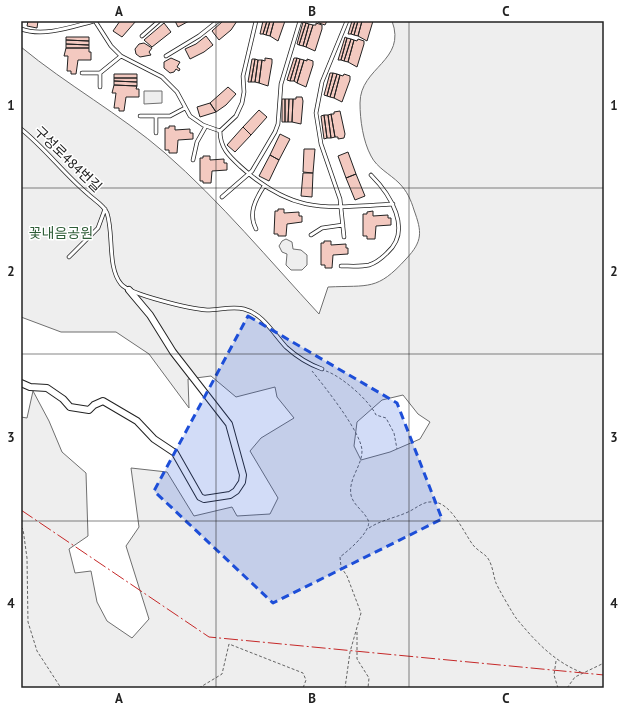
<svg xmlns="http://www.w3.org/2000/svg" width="625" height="709" viewBox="0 0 625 709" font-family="'PT Sans','Noto Sans KR',sans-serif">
<rect width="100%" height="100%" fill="#fff"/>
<!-- green -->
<path fill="#eee" stroke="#6f6f6f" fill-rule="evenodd" d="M 392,21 L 604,21 L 604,688 L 21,688 L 21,417 L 27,418 L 33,391 L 49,421 L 62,452 L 86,473 L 88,536 L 69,549 L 75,573 L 91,571 L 97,602 L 107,621 L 132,638 L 149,619 L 126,546 L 139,527 L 131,468 L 167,472 L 194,516 L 232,507 L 237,516 L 270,514 L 278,498 L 250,451 L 261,438 L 294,418 L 277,397 L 275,387 L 236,397 L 211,376 L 188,379 L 189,408 L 149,354 L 116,332 L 61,332 L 21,317 L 21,47 C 67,85 120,114 165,153 C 221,202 269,260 319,314 L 328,287 C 369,285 377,291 406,259 C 423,241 422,232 414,210 C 411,200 407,191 399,183 C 390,174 377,168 371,156 C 363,141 360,120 360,103 C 360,67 407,61 392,21 ZM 403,395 L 418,414 L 430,422 L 420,439 L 390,452 L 361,460 L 354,446 L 357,422 L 382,400 Z
M 144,91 L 162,91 L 162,103 L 144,104 Z
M 286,239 L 292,242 L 293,249 L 301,250 L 307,255 L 307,265 L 302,270 L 291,270 L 286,265 L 287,254 L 282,252 L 279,246 L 282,241 Z"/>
<!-- building -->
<path fill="#f3c9c0" stroke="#222" d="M 28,21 L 38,21 L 37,28 L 27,26 Z
M 120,21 L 136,21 L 122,37 L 113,31 Z
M 175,21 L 189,21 L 178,27 Z
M 223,21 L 237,21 L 231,30 L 219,40 L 212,31 Z
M 263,21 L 267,21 L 263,34 L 260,34 Z
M 267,21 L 270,21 L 266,35 L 263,34 Z
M 270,21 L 274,21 L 270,36 L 266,35 Z
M 274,21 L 285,21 L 278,41 L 270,36 Z
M 318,21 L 327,21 L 325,25 L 319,23 Z
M 352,21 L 355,21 L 351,34 L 348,34 Z
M 355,21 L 358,21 L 354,35 L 351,34 Z
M 358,21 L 362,21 L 358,36 L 354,35 Z
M 362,21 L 373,21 L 367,41 L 358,36 Z
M 303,22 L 306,23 L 299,45 L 297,44 Z
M 164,23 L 171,32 L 152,47 L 144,40 Z
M 306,23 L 309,24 L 303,46 L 299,45 Z
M 316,23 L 322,25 L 322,29 L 315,51 L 306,47 L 313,25 L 316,25 Z
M 309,24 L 313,25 L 306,47 L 303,46 Z
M 206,36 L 213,45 L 204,52 L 190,59 L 185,49 L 196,44 Z
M 66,37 L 89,37 L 89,41 L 66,40 Z
M 345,37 L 347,38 L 341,60 L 338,60 Z
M 347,38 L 351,39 L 344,61 L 341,60 Z
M 351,39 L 354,40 L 348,62 L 344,61 Z
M 358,39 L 364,41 L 364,44 L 357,67 L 348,62 L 354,40 L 357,41 Z
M 66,40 L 89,41 L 89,45 L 66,44 Z
M 144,43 L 152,48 L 149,52 L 151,55 L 140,57 L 136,54 L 135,49 L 139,44 Z
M 66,44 L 89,45 L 89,48 L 66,48 Z
M 66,48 L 89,48 L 89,52 L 91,52 L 91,60 L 78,60 L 76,74 L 71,74 L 71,71 L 67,71 L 68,56 L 64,56 Z
M 171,58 L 180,62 L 177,67 L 180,69 L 179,71 L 176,69 L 174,72 L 170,73 L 164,68 L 164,62 Z
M 265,58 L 272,59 L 272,63 L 268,86 L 259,83 L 262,60 L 265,61 Z
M 294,58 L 297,58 L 290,81 L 287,80 Z
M 297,58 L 300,59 L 294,81 L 290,81 Z
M 252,59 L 255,59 L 251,82 L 248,82 Z
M 255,59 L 258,60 L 255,82 L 251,82 Z
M 300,59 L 304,60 L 297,83 L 294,81 Z
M 307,59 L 313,61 L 313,65 L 306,87 L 297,83 L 304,60 L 307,61 Z
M 258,60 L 262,60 L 259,83 L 255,82 Z
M 330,73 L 333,73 L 327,96 L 324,95 Z
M 333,73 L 337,74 L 330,97 L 327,96 Z
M 114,74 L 137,74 L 137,78 L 114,78 Z
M 337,74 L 340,75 L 334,98 L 330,97 Z
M 344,74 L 350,76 L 350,80 L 342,102 L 334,98 L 340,75 L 343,76 Z
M 114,78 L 137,78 L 137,82 L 114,81 Z
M 114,81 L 137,82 L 137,86 L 114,85 Z
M 114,85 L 137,86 L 136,89 L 139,89 L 139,97 L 126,97 L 124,111 L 119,111 L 119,108 L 114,108 L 116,93 L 112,93 Z
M 228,87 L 236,94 L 226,105 L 216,112 L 210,103 Z
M 296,97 L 302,97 L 303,101 L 301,124 L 292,122 L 293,99 L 296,99 Z
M 282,99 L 285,99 L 285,122 L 282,122 Z
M 285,99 L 289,99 L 288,122 L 285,122 Z
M 289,99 L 293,99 L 292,122 L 288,122 Z
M 210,103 L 216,112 L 200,117 L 197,107 Z
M 259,110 L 267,117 L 251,135 L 243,127 Z
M 340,111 L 345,134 L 344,138 L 338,139 L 338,137 L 335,137 L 331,114 L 334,114 L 334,112 Z
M 331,114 L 335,137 L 331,138 L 328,115 Z
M 324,115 L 327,138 L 324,139 L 321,116 Z
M 324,115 L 328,115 L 331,138 L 327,138 Z
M 169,126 L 175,126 L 175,130 L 190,129 L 190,133 L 193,133 L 193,139 L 178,140 L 177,153 L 169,153 L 169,150 L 165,150 L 165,128 L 169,128 Z
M 243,127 L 251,135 L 235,152 L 227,145 Z
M 280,134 L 290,139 L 279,160 L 270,155 Z
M 304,149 L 315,149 L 313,173 L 303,172 Z
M 348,152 L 356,174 L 346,178 L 338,156 Z
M 270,155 L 279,160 L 269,181 L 259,176 Z
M 203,156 L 210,156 L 210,160 L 224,159 L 224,163 L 227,163 L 227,170 L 212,171 L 211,183 L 203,183 L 203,181 L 200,181 L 200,158 L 203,158 Z
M 303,173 L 313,173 L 312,197 L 301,196 Z
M 356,174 L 365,196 L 355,200 L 346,178 Z
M 278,209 L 284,209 L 284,213 L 299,212 L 299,216 L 302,216 L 302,222 L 287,224 L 286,236 L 278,236 L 278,234 L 274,234 L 275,211 L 278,211 Z
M 373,211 L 373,216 L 388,215 L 388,218 L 391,218 L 391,225 L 376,226 L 375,239 L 367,239 L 367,236 L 363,236 L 363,214 L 367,214 L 367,212 Z
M 324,241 L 331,241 L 331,245 L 346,244 L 346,248 L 348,248 L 348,254 L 333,255 L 332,268 L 325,268 L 325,265 L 321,265 L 321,243 L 324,243 Z"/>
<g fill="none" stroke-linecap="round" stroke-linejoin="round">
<!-- lane casing -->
<g stroke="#222" stroke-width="4.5">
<path id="lane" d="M 95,21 L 111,46 L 121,56 L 162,77 L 177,92 L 190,116 L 203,125 L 220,131 L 236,116 L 242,103 L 244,92 L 243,76 L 256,21
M 21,29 C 44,37 71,27 94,21
M 142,36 L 159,21
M 166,56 L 199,36 L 218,21
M 82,73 L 100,73 L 121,56
M 100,73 L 100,87
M 140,116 L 170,116 L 185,108
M 156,117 L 156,133
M 21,129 C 46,149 64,174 88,194 C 94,200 104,205 107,213 C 114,234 107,267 121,284 C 130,295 192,309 207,310 C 219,310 232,306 244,309 C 263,314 273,333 286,347 C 297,357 308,364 322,369
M 220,131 C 220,148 229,156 241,167 C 294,215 326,208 393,204
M 193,160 L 197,142 L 206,126
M 222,197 L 252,171 L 275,132 L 278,124 L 281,84 L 300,21
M 256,229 C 248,214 255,200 264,186
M 311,235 L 322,228 L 343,225
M 344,237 L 340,199 L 321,144 L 316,113 L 322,82 L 347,21
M 69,257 L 98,228 L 105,209
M 341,266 C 350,266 360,267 369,265 C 376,263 382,258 387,253 C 413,230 390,194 371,175"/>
</g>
<!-- street casing -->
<g stroke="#222" stroke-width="8">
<path id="street" d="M 21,383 L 30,387 L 47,388 L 63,399 L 70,407 L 89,410 L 94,405 L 103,401 L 137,421 L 154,439 L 175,453 L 200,497 L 204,499 L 230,495 L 236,491 L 242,482 L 243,475 L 229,424 L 173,352 L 150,315 L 129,290"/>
</g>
<!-- path -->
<path stroke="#646464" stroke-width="1" stroke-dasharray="3 2" stroke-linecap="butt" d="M 312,371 C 324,386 362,433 362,451 C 362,466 348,479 351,495 C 353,505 364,511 368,520 C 373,530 348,551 340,557 L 341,567 L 347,576 L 361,613 L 350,652 L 345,688
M 326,371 C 341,376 369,400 376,415 L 386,418 L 394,433 L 397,449
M 21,527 L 23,529 L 27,558 L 28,622 L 37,651 L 61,688
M 369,528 C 381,520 395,518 408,512 C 417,508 423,501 433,502 C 451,502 464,533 473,545 C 477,550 483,553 487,557 C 493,565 493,575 496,583 C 498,588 513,614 516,618 C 535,641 554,662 583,673
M 357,632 L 357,659 L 369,678 L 368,688
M 556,661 L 554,675 L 558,688
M 199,688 L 222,674 L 229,644 L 303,673 L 306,680 L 303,688
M 567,688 L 575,677 L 604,663"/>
<!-- lane -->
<use href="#lane" stroke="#fff" stroke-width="3"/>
<!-- street -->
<use href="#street" stroke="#fff" stroke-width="6"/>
<!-- power -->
<path stroke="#c62828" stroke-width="1" stroke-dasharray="14 3 2 3" stroke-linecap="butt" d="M 21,510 L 209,637 L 604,675"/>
</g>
<!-- marked area -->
<path fill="#1d4ed8" fill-opacity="0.2" stroke="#1d4ed8" stroke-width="3" stroke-dasharray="8 5" stroke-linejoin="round" d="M 248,316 L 397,403 L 442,519 L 273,603 L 154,491 Z"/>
<!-- grid -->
<path fill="none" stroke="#222" stroke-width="1" stroke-opacity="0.55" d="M 216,21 L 216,688M 409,21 L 409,688M 21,188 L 604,188M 21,354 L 604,354M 21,521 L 604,521"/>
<g text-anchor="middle" stroke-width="3" stroke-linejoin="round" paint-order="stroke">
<!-- street labels -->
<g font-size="14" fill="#222" stroke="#fff">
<text transform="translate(68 159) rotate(44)" y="5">구성로484번길</text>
</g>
<!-- park labels -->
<g font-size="14" fill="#2f5e38" stroke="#fff">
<text x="61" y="238">꽃내음공원</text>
</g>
</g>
<!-- border -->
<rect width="625" height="709" fill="none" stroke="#ffffff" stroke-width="44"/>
<rect x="22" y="22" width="581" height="665" fill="none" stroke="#222" stroke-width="1.5"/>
<g font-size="13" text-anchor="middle" font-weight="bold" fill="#222">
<text x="119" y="16">A</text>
<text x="312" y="16">B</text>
<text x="506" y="16">C</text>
<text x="11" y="110">1</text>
<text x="614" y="110">1</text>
<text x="11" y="276">2</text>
<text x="614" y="276">2</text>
<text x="11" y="442">3</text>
<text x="614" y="442">3</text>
<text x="11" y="608">4</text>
<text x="614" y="608">4</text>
<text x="119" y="703">A</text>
<text x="312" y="703">B</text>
<text x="506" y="703">C</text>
</g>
</svg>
